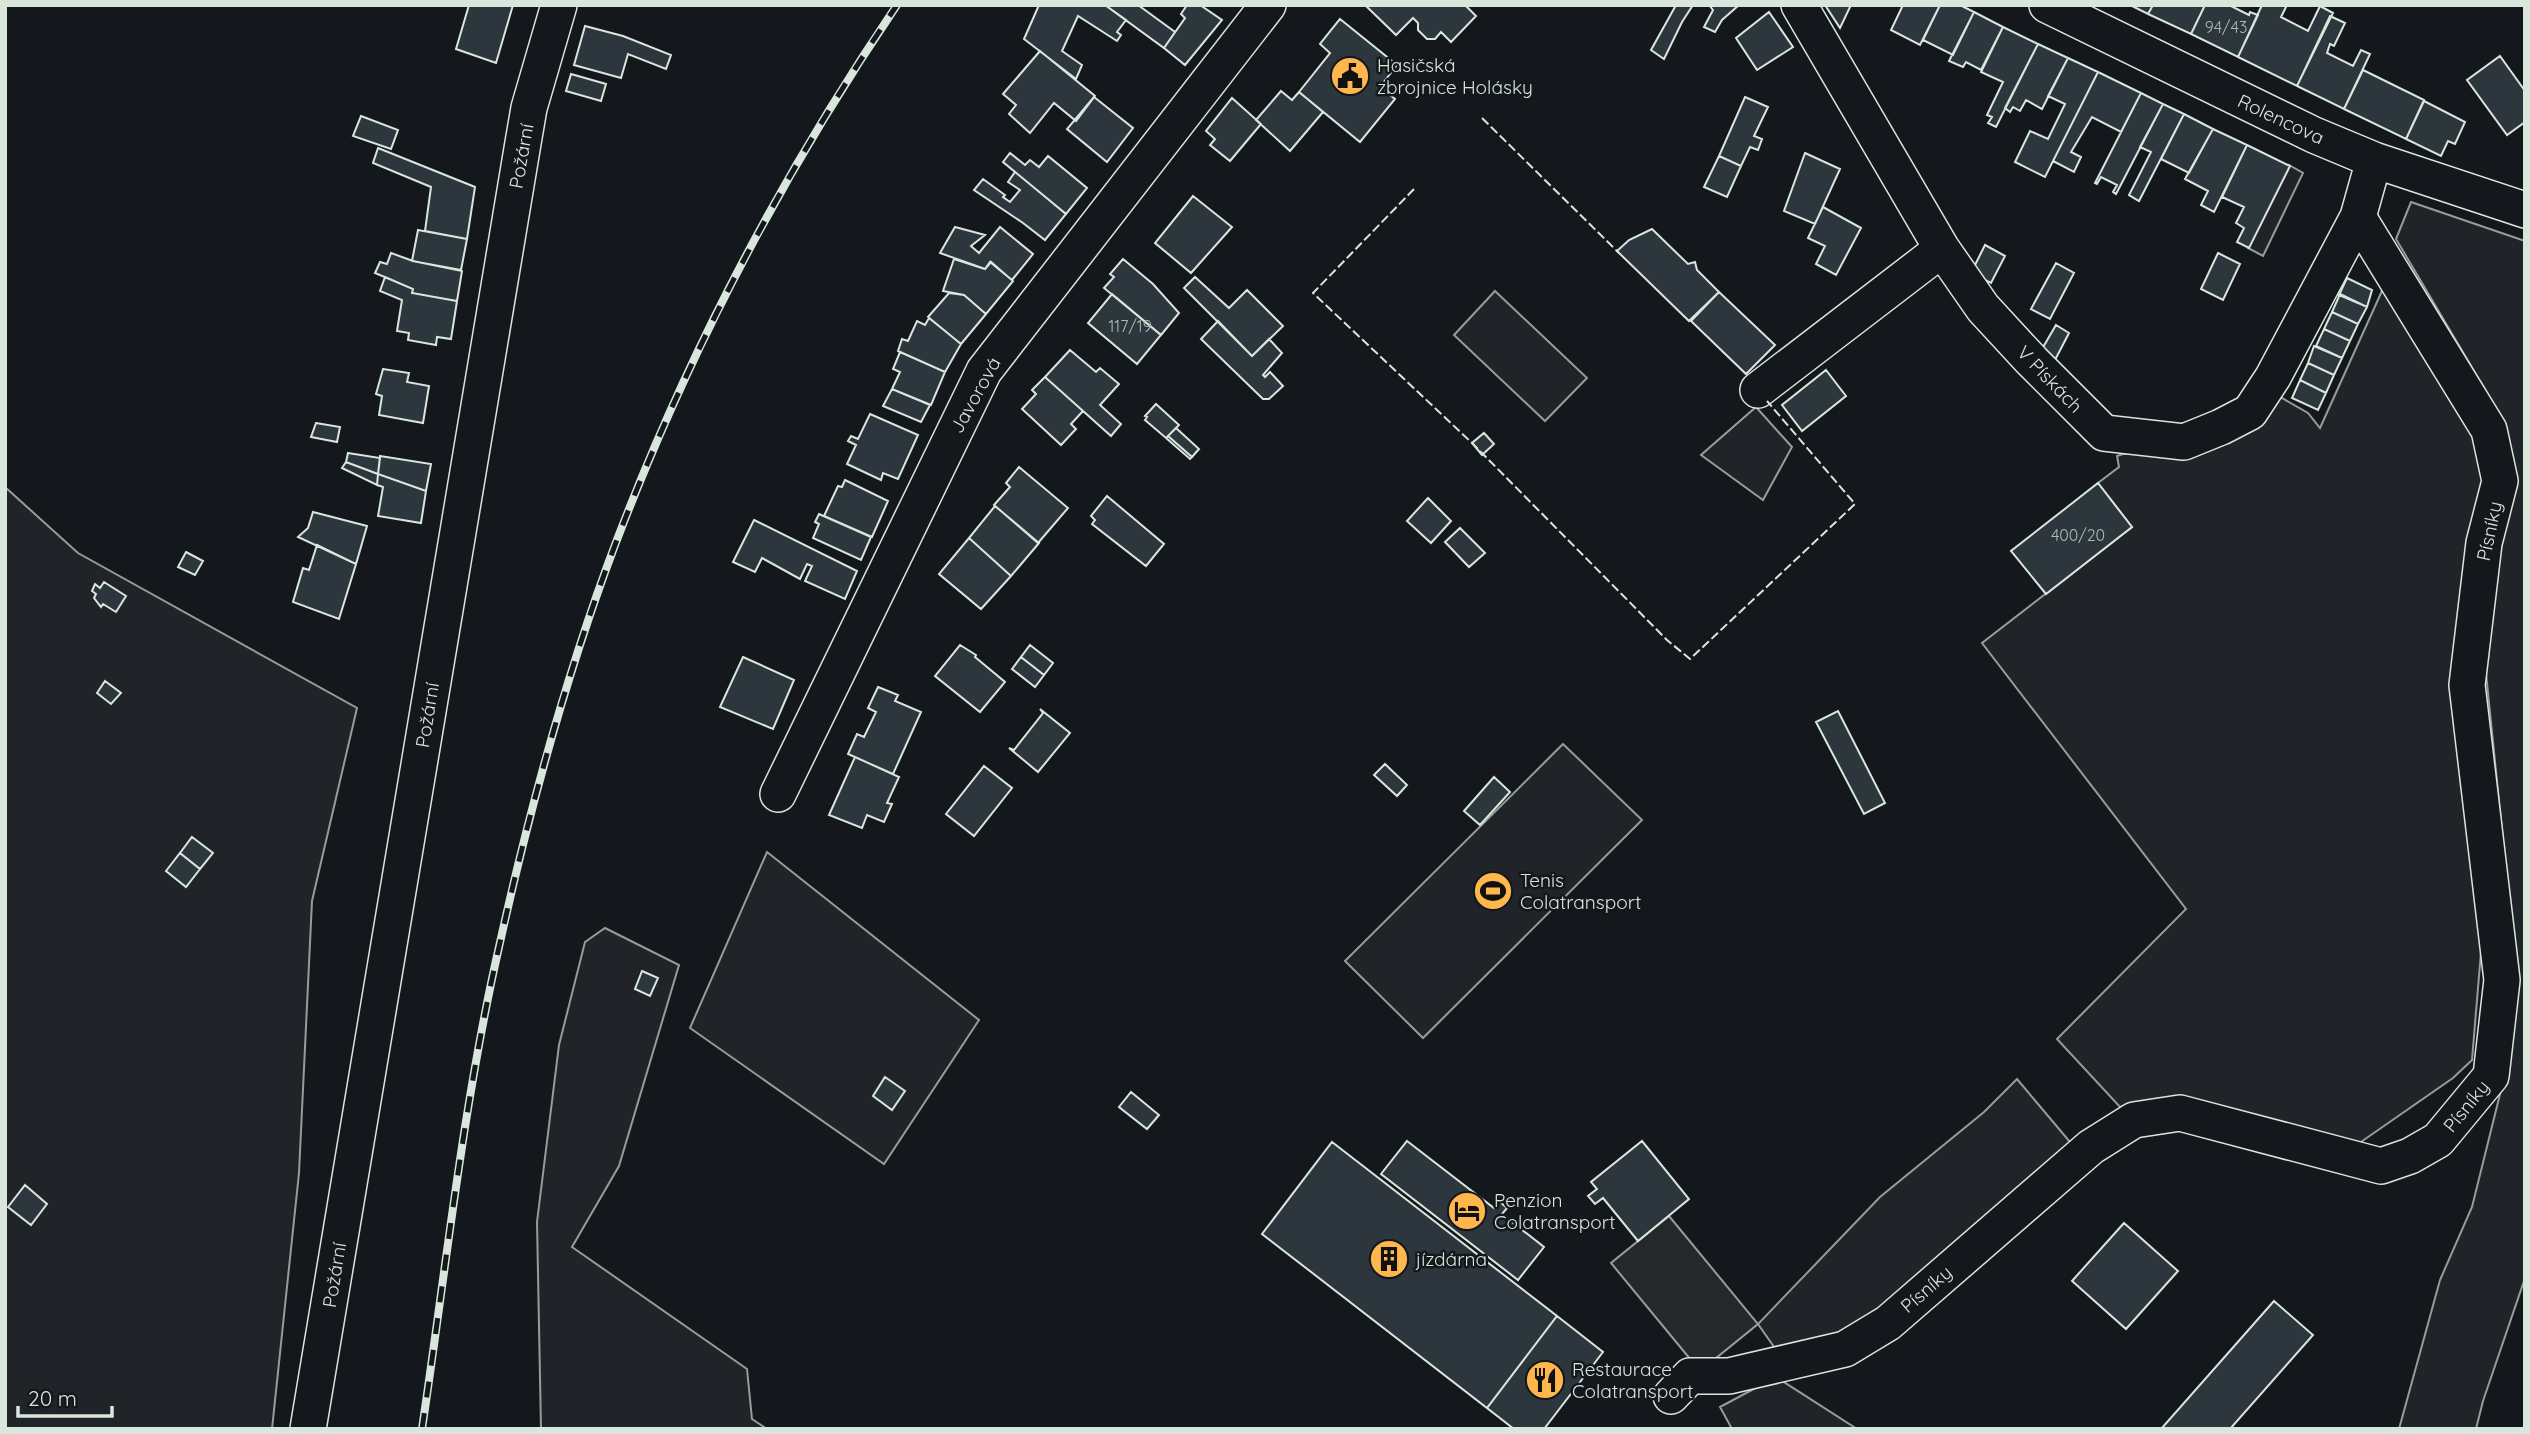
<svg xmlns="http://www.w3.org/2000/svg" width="2530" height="1434" viewBox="0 0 2530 1434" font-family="Quicksand,sans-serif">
<rect width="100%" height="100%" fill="#14181c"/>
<!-- green -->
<path fill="#202428" stroke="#939e99" stroke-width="2" d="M 2289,165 L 2303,173 L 2263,256 L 2248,248 Z
M 2411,202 L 2525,241 L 2525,1278 L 2483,1401 L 2476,1429 L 2399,1429 L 2440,1280 L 2472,1207 L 2503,1082 L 2517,978 L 2486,673 L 2503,420 L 2396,239 Z
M 2386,282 L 2474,432 L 2484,474 L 2482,940 L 2472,1060 L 2453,1078 L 2358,1144 L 2183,1096 L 2120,1107 L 2057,1039 L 2186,909 L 1982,643 L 2132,527 L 2098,483 L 2119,467 L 2117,456 L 2123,454 L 2211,449 L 2275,394 L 2308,413 L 2320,428 Z
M 1495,291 L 1587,378 L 1545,421 L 1454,335 Z
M 1756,407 L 1792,447 L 1763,500 L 1701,455 Z
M 5,487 L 78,553 L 357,708 L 312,901 L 299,1173 L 272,1429 L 5,1429 Z
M 1563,744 L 1642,820 L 1423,1038 L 1345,961 Z
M 767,852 L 979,1020 L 884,1164 L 690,1028 Z
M 605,928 L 679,965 L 619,1166 L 572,1247 L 747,1369 L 752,1419 L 767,1429 L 541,1429 L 537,1222 L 559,1045 L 585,942 Z
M 2017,1079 L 2075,1148 L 1885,1310 L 1827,1345 L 1779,1354 L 1758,1324 L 1880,1197 L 1984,1112 Z
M 1776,1377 L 1857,1429 L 1732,1429 L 1720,1407 Z"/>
<!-- parking -->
<path fill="#24282b" stroke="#939e99" stroke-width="2" d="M 1669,1216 L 1758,1324 L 1700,1371 L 1611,1263 Z"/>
<!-- building -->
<path fill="#2c363c" stroke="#d8e6dc" stroke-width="2" d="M 469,5 L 513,5 L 496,63 L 456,49 Z
M 1039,5 L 1105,5 L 1126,20 L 1117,32 L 1121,35 L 1117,41 L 1078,16 L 1062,51 L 1082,65 L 1076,79 L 1024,39 Z
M 1105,5 L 1138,5 L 1175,32 L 1164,48 Z
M 1187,5 L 1200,5 L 1222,20 L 1185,65 L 1164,48 L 1185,18 L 1181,14 Z
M 1365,5 L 1465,5 L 1476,16 L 1451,42 L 1441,32 L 1435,39 L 1427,39 L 1418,30 L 1418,23 L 1413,18 L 1396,35 Z
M 1676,5 L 1693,5 L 1682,22 L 1664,59 L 1651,50 Z
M 1709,5 L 1739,5 L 1722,20 L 1715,32 L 1704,27 L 1713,10 Z
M 1825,5 L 1851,5 L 1840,28 Z
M 1903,5 L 1940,5 L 1920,45 L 1891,30 Z
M 1940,5 L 1960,5 L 1974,12 L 1953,55 L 1923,40 Z
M 2130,5 L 2153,5 L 2148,14 Z
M 2153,5 L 2205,5 L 2191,34 L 2148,14 Z
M 2205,5 L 2229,5 L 2249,15 L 2250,12 L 2258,15 L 2238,57 L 2191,34 Z
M 2262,5 L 2287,5 L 2281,17 L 2308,31 L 2320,6 L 2333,13 L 2297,86 L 2238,57 Z
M 1769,12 L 1793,47 L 1757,70 L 1736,38 Z
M 1974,12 L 2003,27 L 1981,70 L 1966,62 L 1963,67 L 1949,61 Z
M 2330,16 L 2345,23 L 2334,46 L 2330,44 L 2327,53 L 2353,66 L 2361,50 L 2370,54 L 2344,109 L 2297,86 Z
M 1340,19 L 1397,65 L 1380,87 L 1395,99 L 1360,142 L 1299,92 L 1330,53 L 1320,44 Z
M 585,26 L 623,36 L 671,55 L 666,69 L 628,54 L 621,78 L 574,65 Z
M 2003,27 L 2038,44 L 1996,127 L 1988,123 L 1992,117 L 1987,115 L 2003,82 L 1981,72 Z
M 2038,44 L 2068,58 L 2042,109 L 2026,100 L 2020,111 L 2013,107 L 2010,112 L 2005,108 Z
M 1040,51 L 1095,96 L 1076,121 L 1054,103 L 1030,133 L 1009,114 L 1016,105 L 1003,94 Z
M 2500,56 L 2525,91 L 2525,122 L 2507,135 L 2467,80 Z
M 2068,58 L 2098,72 L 2045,177 L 2015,162 L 2030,131 L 2048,139 L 2065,104 L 2048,96 Z
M 2363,70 L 2424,100 L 2406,139 L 2344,109 Z
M 2098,72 L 2141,93 L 2121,132 L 2092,117 L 2071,152 L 2081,157 L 2074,172 L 2053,161 Z
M 571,74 L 606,84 L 601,101 L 566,91 Z
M 1281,91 L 1292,100 L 1299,92 L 1323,112 L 1290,151 L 1256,120 Z
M 2141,93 L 2163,104 L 2116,194 L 2113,192 L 2117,185 L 2101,177 L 2097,184 L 2095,183 Z
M 1094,97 L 1133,128 L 1107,162 L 1067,129 Z
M 1745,97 L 1768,107 L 1754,136 L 1762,139 L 1758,150 L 1750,147 L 1741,166 L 1719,156 Z
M 1232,98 L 1261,124 L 1230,161 L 1210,145 L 1215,139 L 1206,131 Z
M 2424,101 L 2465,122 L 2455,144 L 2448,141 L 2441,156 L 2406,139 Z
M 2163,104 L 2184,114 L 2139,201 L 2129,195 L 2151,152 L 2140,147 Z
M 2184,114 L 2213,129 L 2189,173 L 2161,159 Z
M 361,116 L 398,130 L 391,149 L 353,136 Z
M 2213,129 L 2247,145 L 2214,212 L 2201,205 L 2208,191 L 2185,179 Z
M 2247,145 L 2290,166 L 2249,248 L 2237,242 L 2244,228 L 2236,223 L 2244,207 L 2222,197 Z
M 378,148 L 475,187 L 467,239 L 425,231 L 431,187 L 373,163 Z
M 1010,153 L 1025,165 L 1030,160 L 1039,167 L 1048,156 L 1087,188 L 1066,214 L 1003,162 Z
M 1805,153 L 1840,169 L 1815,224 L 1784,211 Z
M 1719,156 L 1741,166 L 1727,197 L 1704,187 Z
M 1015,172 L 1066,214 L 1045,240 L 1023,223 L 974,190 L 983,179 L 1005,195 L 1003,197 L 1010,202 L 1020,190 L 1008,182 Z
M 1193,196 L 1232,227 L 1191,273 L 1155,243 Z
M 1823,207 L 1861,228 L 1836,275 L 1816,264 L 1825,246 L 1808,238 Z
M 955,227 L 985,235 L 971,246 L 979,253 L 1000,227 L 1033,254 L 1012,280 L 990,262 L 985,269 L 940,253 Z
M 1652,229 L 1688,264 L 1695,262 L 1697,270 L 1719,292 L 1689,321 L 1617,251 L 1629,240 Z
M 418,230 L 467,239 L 461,270 L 412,261 Z
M 1985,245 L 2005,256 L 1991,283 L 1971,273 Z
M 391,253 L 413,261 L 462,271 L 457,301 L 412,293 L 413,289 L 375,273 L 380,262 L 387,264 Z
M 2218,253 L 2240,264 L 2223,300 L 2201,289 Z
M 954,259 L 985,269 L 991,262 L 1013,281 L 986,314 L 964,295 L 943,291 Z
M 1123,259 L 1153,284 L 1179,313 L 1161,335 L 1104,288 L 1114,277 L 1110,274 Z
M 2056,263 L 2074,273 L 2050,319 L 2031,309 Z
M 385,277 L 413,289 L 412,293 L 457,301 L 451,339 L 437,337 L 436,345 L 408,340 L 409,333 L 397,331 L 402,300 L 380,291 Z
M 1195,277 L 1229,308 L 1247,290 L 1283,326 L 1252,356 L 1184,288 Z
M 2347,278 L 2372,290 L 2367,307 L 2339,295 Z
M 1719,292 L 1775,345 L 1746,374 L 1691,321 Z
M 949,293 L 964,295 L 986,314 L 961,344 L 928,317 Z
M 1112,294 L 1161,335 L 1137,364 L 1088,323 Z
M 2340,294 L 2367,307 L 2358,324 L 2332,312 Z
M 2332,312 L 2358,324 L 2350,341 L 2324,329 Z
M 929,318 L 961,344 L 945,372 L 898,351 L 902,339 L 908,341 L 917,321 L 925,325 Z
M 1218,321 L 1252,356 L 1269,339 L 1282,353 L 1263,375 L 1265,377 L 1270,372 L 1283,386 L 1269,399 L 1263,399 L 1201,339 Z
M 2056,325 L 2069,333 L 2055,360 L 2042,349 Z
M 2324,329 L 2350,341 L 2342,358 L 2316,346 Z
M 2314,346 L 2342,358 L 2334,375 L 2308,363 Z
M 1070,350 L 1096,372 L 1100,368 L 1119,384 L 1100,405 L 1121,424 L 1111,436 L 1045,377 Z
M 900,352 L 945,372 L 931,405 L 892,389 L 900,372 L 893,369 Z
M 2308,363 L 2334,375 L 2326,393 L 2300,380 Z
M 383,369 L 409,373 L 407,382 L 429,386 L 423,423 L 379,415 L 382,396 L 376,394 Z
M 1826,370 L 1846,396 L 1802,431 L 1782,405 Z
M 1045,377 L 1083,411 L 1071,424 L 1076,429 L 1061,445 L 1022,409 L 1036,394 L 1032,390 Z
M 2300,380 L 2326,393 L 2318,410 L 2292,398 Z
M 892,389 L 930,405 L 921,422 L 883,406 Z
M 1156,404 L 1179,425 L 1166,438 L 1145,420 L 1147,417 L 1145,416 Z
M 870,414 L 918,435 L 898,479 L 883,473 L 881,480 L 847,464 L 856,445 L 848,441 L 851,436 L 858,439 Z
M 316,423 L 340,427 L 337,442 L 311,437 Z
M 1176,428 L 1199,449 L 1192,457 L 1168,436 Z
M 1484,433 L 1494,444 L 1482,455 L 1472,443 Z
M 1168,436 L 1192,457 L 1190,459 L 1166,438 Z
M 348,453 L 380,458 L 378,474 L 346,462 Z
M 380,456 L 431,464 L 426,491 L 378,474 Z
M 346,462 L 378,474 L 377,485 L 342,468 Z
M 1019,467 L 1068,508 L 1038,543 L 994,505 L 1010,487 L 1006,483 Z
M 378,474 L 426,491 L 421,523 L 378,516 L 383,487 L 377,485 Z
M 845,480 L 888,501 L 872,537 L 824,516 L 838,486 L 842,487 Z
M 2098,483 L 2132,527 L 2046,594 L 2011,551 Z
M 1107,496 L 1164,544 L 1146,566 L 1092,524 L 1095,520 L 1091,516 Z
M 1428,498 L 1451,521 L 1431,543 L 1407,521 Z
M 995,506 L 1039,543 L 1011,576 L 969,538 Z
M 313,512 L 367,526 L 356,564 L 298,537 L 308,528 Z
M 819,514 L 871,537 L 861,560 L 813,538 L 819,524 L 815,522 Z
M 754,520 L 857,571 L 845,599 L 805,581 L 812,566 L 807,564 L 800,579 L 762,558 L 755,572 L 733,562 Z
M 1460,528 L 1485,553 L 1469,567 L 1445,542 Z
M 969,538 L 1011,576 L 981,609 L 939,574 Z
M 317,545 L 356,564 L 339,619 L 293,602 L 303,568 L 309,570 Z
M 186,552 L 203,561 L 195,575 L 178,567 Z
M 104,582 L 126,596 L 116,612 L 103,604 L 101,607 L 94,598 L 96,594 L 92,591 L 95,584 L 100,588 Z
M 960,645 L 976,655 L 975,657 L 1005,682 L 980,712 L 935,676 Z
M 1030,645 L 1053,663 L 1044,675 L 1021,657 Z
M 743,657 L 794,680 L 773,729 L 720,707 Z
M 1021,657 L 1044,675 L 1035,687 L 1012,669 Z
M 105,681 L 121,693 L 111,704 L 97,693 Z
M 878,687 L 898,695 L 895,701 L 921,712 L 893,774 L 848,754 L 857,734 L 864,737 L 876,712 L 868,708 Z
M 1040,709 L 1070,733 L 1038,772 L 1009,748 L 1014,750 L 1043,713 Z
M 1838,711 L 1885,803 L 1864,814 L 1816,722 Z
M 855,757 L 899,777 L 887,803 L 892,804 L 884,822 L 867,815 L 862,828 L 829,815 Z
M 1385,764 L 1407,785 L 1397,796 L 1374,775 Z
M 984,766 L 1012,788 L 974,836 L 946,814 Z
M 1494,777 L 1510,792 L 1480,825 L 1464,811 Z
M 192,837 L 213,853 L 200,869 L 180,853 Z
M 180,853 L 200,869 L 186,887 L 166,871 Z
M 642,971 L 658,978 L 650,996 L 635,989 Z
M 885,1077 L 905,1091 L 892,1110 L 873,1096 Z
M 1131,1092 L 1159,1115 L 1147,1129 L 1119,1107 Z
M 1407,1141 L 1494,1208 L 1499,1201 L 1507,1208 L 1502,1214 L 1544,1247 L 1518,1280 L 1381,1174 Z
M 1642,1141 L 1689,1199 L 1638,1241 L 1603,1198 L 1595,1204 L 1588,1196 L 1597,1189 L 1591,1182 Z
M 1332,1142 L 1557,1316 L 1487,1408 L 1262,1234 Z
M 25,1185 L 47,1204 L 31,1225 L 8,1207 Z
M 2124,1223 L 2178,1271 L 2126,1329 L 2072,1281 Z
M 2274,1301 L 2313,1335 L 2230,1429 L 2161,1429 Z
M 1557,1316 L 1603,1352 L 1544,1429 L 1514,1429 L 1487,1408 Z"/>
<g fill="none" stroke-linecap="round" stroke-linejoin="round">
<!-- minor casing -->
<g stroke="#d8e6dc" stroke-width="38">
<path id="minor" d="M 1799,5 L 1942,249 L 1983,308 L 2032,361 L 2104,433 L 2184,442 L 2221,427 L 2250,412 L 2273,377 L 2358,217
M 2047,5 L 2314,135 L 2374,160 L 2525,210
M 1758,390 L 1942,249
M 778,794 L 984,371 L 1268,5
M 1671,1396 L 1690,1376 L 1729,1376 L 1845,1349 L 1888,1323 L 2091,1147 L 2134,1120 L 2180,1113 L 2381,1166 L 2410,1156 L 2438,1140 L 2491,1076 L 2502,980 L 2467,685 L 2484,543 L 2500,481 L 2489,430 L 2358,217 L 2374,160
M 308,1429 L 523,143 L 529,108 L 559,5"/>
</g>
<!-- minor -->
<use href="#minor" stroke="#14181c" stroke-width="35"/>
<!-- rail casing -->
<g stroke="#d8e6dc" stroke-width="8">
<path id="rail" d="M 422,1429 C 446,1268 463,1105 499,947 C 529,811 566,675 615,545 C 687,355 783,173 897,5"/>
</g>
<!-- rail -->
<use href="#rail" stroke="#14181c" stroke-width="5" stroke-dasharray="16" stroke-linecap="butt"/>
<!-- fence -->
<path stroke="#d8e6dc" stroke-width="2" stroke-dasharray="9 3.5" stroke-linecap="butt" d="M 1482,118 L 1619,253
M 1414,189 L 1313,293 L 1472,443 L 1667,640 L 1690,659 L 1855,504 L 1767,401"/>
</g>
<!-- icons -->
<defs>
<g id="civic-disc" transform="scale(2.0125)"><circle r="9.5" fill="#ffb74d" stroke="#14181c"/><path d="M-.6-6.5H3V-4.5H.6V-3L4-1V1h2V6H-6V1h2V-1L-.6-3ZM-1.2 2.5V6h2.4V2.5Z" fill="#111"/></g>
<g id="stadium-disc" transform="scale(2.0125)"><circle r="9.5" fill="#ffb74d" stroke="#14181c"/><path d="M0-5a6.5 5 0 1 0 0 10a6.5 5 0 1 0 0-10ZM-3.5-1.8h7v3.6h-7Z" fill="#111"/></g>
<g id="hotel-disc" transform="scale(2.0125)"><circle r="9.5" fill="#ffb74d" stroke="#14181c"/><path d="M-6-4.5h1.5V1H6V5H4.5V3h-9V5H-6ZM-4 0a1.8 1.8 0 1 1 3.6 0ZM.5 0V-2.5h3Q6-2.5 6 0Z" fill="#111"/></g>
<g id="building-disc" transform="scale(2.0125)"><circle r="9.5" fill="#ffb74d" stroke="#14181c"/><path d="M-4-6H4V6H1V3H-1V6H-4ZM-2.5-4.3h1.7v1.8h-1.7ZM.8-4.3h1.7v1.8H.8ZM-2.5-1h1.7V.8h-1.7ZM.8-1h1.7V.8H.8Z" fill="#111"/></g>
<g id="restaurant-disc" transform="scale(2.0125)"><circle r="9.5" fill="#ffb74d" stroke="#14181c"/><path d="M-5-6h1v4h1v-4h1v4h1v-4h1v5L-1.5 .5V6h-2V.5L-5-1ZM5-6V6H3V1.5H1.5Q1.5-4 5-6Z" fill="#111"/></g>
</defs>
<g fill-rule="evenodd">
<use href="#civic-disc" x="1350" y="76"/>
<use href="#stadium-disc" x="1493" y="891"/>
<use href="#hotel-disc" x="1467" y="1211"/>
<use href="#building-disc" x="1389" y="1259"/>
<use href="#restaurant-disc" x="1545" y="1380"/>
</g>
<g text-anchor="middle" stroke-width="5" stroke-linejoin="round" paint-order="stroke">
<!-- number labels -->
<g font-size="16" fill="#adbab4">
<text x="2226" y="33">94/43</text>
<text x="1130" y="332">117/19</text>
<text x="2078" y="541">400/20</text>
</g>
<!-- poi labels -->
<g font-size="19" fill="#d8e6dc" stroke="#14181c" text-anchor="start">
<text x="1377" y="72">Hasičská<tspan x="1377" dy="22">zbrojnice Holásky</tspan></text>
<text x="1520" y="887">Tenis<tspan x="1520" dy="22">Colatransport</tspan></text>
<text x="1494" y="1207">Penzion<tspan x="1494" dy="22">Colatransport</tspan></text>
<text x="1416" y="1266">jízdárna</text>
<text x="1572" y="1376">Restaurace<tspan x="1572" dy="22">Colatransport</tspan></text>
</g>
<!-- street labels -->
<g font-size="19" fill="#d8e6dc" stroke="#14181c">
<text transform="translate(2281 119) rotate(25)" y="7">Rolencova</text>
<text transform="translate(521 156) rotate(-80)" y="7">Požární</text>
<text transform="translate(2050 379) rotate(46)" y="7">V Pískách</text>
<text transform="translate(975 395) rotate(-61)" y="7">Javorová</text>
<text transform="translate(2489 531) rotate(-78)" y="7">Písníky</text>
<text transform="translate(427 715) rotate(-81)" y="7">Požární</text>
<text transform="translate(2466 1106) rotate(-51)" y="7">Písníky</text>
<text transform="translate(334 1275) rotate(-81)" y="7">Požární</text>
<text transform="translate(1926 1289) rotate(-41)" y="7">Písníky</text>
</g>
</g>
<!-- border -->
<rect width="2530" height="1434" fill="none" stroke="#d8e6dc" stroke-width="14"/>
<!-- scale -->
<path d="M18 1406v10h94v-10" fill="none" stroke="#d8e6dc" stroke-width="3.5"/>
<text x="28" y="1406" font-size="21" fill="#d8e6dc" stroke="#14181c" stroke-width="5" paint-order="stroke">20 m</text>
</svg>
